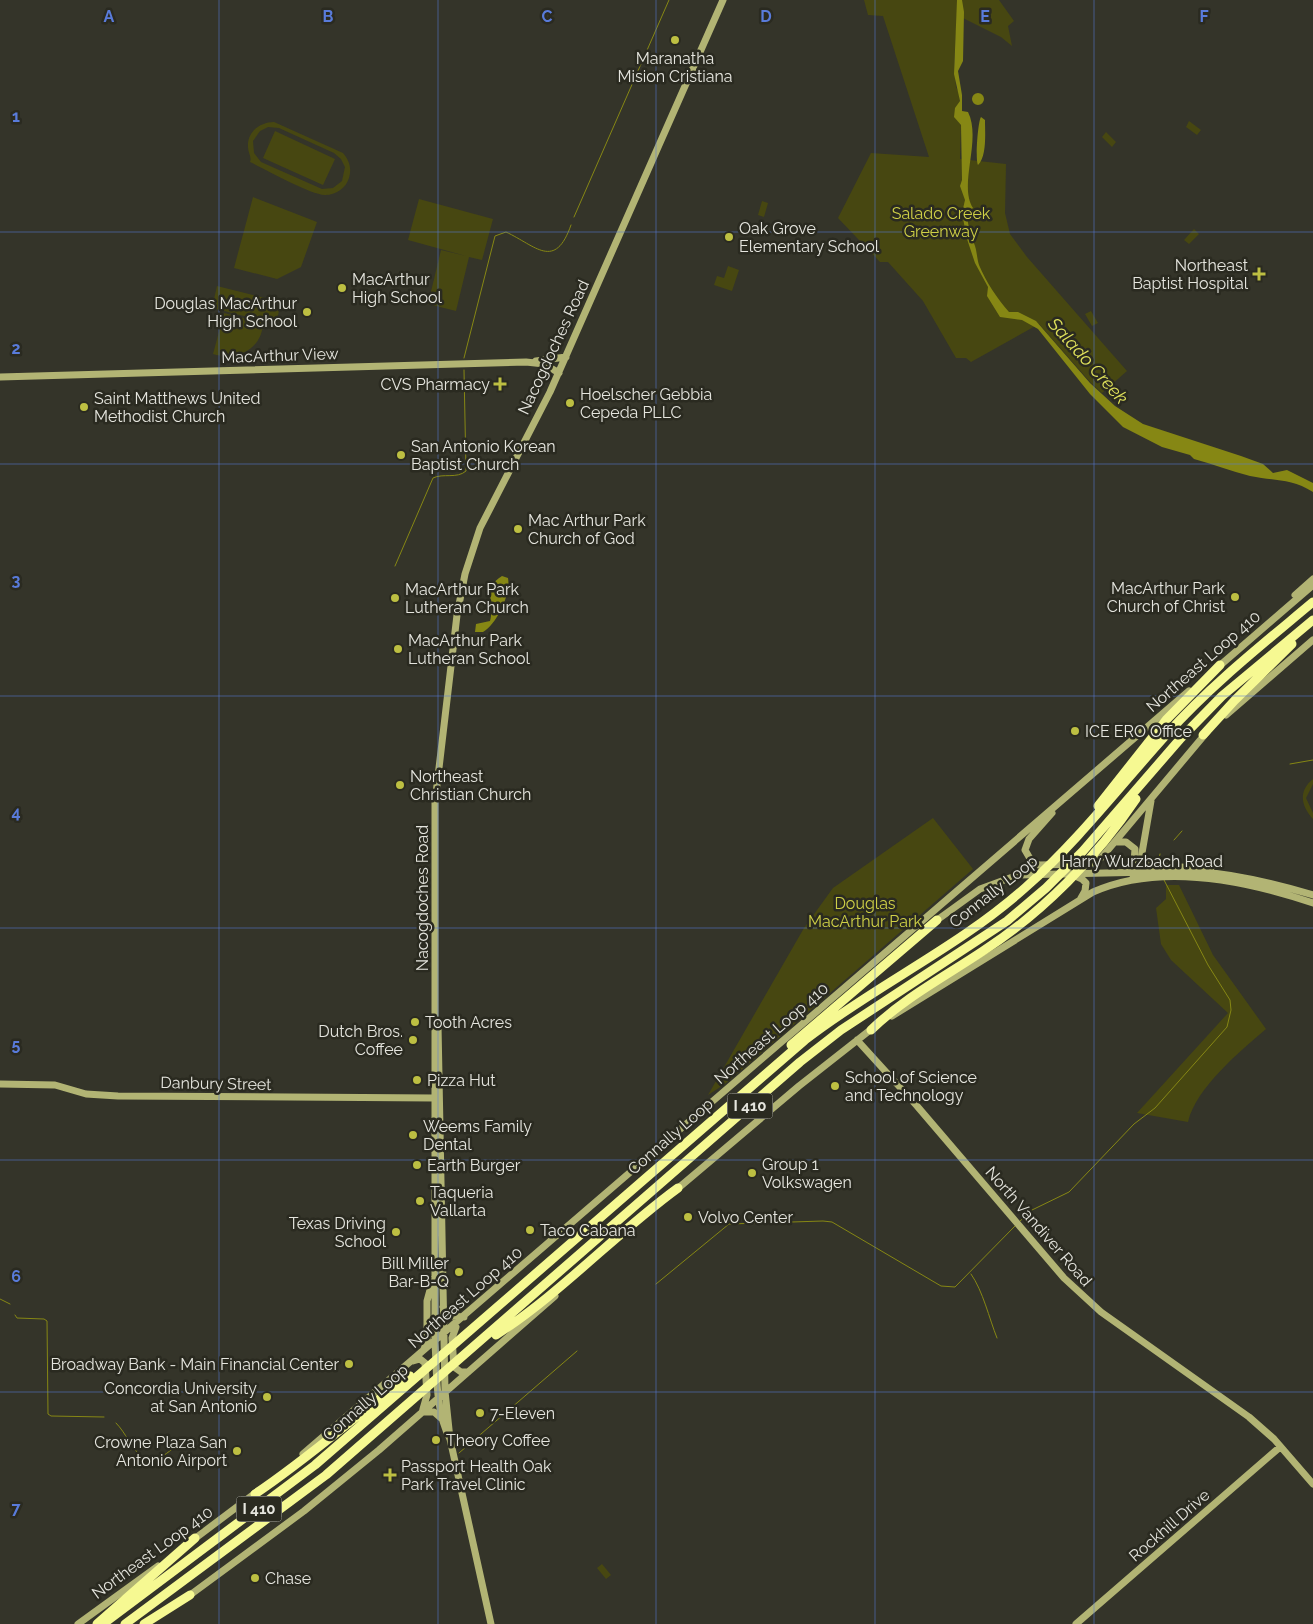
<svg xmlns="http://www.w3.org/2000/svg" width="1313" height="1624" viewBox="0 0 1313 1624" font-family="Raleway,sans-serif">
<rect width="100%" height="100%" fill="#343429"/>
<!-- green -->
<path fill="#474711" fill-rule="evenodd" d="M 864,0 L 999,0 L 1014,21 L 1008,26 L 1012,46 L 1001,37 L 957,15 L 954,66 L 956,87 L 959,93 L 960,101 L 956,119 L 961,125 L 960,159 L 1006,164 L 1005,213 L 1010,234 L 1027,257 L 1127,371 L 1102,393 L 1091,383 L 1039,324 L 971,362 L 966,358 L 956,358 L 923,301 L 888,262 L 880,262 L 838,218 L 871,153 L 929,157 L 883,16 L 868,15 Z
M 1189,121 L 1201,130 L 1197,135 L 1186,127 Z
M 274,122 L 343,153 C 349,160 352,168 349,178 C 346,188 336,195 325,195 C 309,194 267,170 250,162 C 252,157 248,153 248,147 C 247,132 260,122 274,122 ZM 268,127 L 279,128 L 334,153 L 341,159 L 345,167 L 342,181 L 333,188 L 322,189 L 261,162 L 254,153 L 253,141 L 260,131 Z
M 275,131 L 335,159 L 323,185 L 263,158 Z
M 1106,132 L 1116,142 L 1112,147 L 1102,137 Z
M 253,197 L 317,222 L 301,267 L 277,279 L 234,268 Z
M 419,199 L 493,219 L 482,260 L 469,257 L 456,311 L 428,304 L 441,250 L 466,256 L 408,240 Z
M 762,201 L 768,203 L 764,217 L 758,215 Z
M 1194,229 L 1199,234 L 1189,244 L 1184,240 Z
M 728,266 L 739,270 L 732,291 L 714,285 L 717,276 L 724,278 Z
M 217,286 L 281,302 L 276,324 L 212,308 Z
M 1091,311 L 1098,323 L 1092,326 L 1085,314 Z
M 224,313 L 263,323 C 262,350 236,361 213,354 Z
M 1313,779 L 1313,784 L 1306,798 L 1313,813 L 1313,819 C 1301,806 1298,791 1313,779 Z
M 933,818 L 973,869 L 725,1084 L 708,1095 L 804,928 L 833,888 Z
M 1166,885 L 1179,885 L 1213,955 L 1266,1029 C 1239,1052 1196,1088 1188,1122 L 1137,1113 L 1228,1013 L 1171,960 L 1161,944 L 1156,908 L 1166,899 Z
M 602,1564 L 611,1575 L 606,1579 L 597,1568 Z"/>
<!-- water -->
<path fill="#868714" d="M 957,0 L 962,0 L 964,12 L 963,61 L 958,71 L 962,95 L 962,111 L 968,112 C 982,140 958,185 973,208 L 967,212 C 967,224 971,235 975,246 C 977,252 977,259 979,265 C 986,282 997,298 1009,312 L 1018,312 L 1036,321 L 1090,383 L 1115,406 L 1143,424 L 1241,456 L 1263,464 L 1273,473 L 1287,470 L 1313,483 L 1313,492 C 1291,478 1274,481 1250,476 C 1231,471 1212,464 1194,459 L 1190,455 L 1162,447 L 1123,427 L 1090,394 L 1038,329 L 1022,320 L 1000,317 L 987,296 L 988,287 L 975,263 L 967,239 L 962,213 L 965,200 L 960,186 L 962,180 L 961,125 L 954,117 L 955,108 L 960,101 L 954,74 Z
M972 99a6 6 0 1 1 12 0a6 6 0 1 1-12 0Z
M 981,117 L 985,120 C 985,133 987,156 978,165 C 975,160 978,121 981,117 Z
M 502,576 L 508,578 C 511,594 497,624 483,632 L 475,632 L 476,624 L 490,621 C 495,603 482,588 502,576 Z"/>
<g fill="none" stroke-linecap="round" stroke-linejoin="round">
<!-- stream -->
<path stroke="#868714" stroke-width="1" d="M 574,217 L 669,0
M 464,358 L 495,236 L 506,232 C 536,246 555,271 571,225
M 395,566 L 433,478 C 443,473 457,479 466,471 L 464,370
M 1290,764 L 1313,760
M 1174,840 L 1182,831
M 1158,863 L 1160,854
M 1019,1222 L 1032,1210 L 1069,1192 L 1134,1124 L 1155,1108 L 1227,1027 L 1231,1010 L 1230,1000 L 1208,965 L 1164,880
M 971,1274 C 983,1291 989,1318 997,1338
M 656,1284 L 729,1224 L 823,1221 L 832,1222 L 941,1286 L 955,1287 L 1015,1226
M 0,1299 L 10,1304
M 15,1315 L 17,1318 L 44,1319 L 47,1321 L 48,1414 L 51,1416 L 104,1417
M 116,1423 C 126,1433 131,1448 142,1457 C 157,1470 176,1441 190,1438
M 459,1453 L 577,1351"/>
<!-- secondary -->
<path stroke="#b2b474" stroke-width="7" d="M 536,361 L 566,357
M 0,377 L 526,362 L 544,364 L 559,373
M 1295,595 L 1313,579
M 1217,668 L 1313,585
M 1226,715 L 1313,640
M 1052,813 L 1029,839 L 1025,850 L 1032,862 L 1039,865 L 1079,864 L 1093,863 L 1102,857 L 1207,732
M 1117,842 L 1126,842 L 1135,849 L 1133,875
M 1142,861 L 1149,866 L 1211,868
M 1073,875 L 1082,879 L 1086,883 L 1085,891 L 1081,898
M 1138,876 L 1151,801
M 933,923 L 980,889 L 1018,875 L 1193,871 C 1235,874 1273,883 1313,895
M 892,1016 L 1093,892 C 1161,862 1245,880 1313,903
M 438,1025 L 445,1391 L 450,1439 L 491,1624
M 857,1040 L 917,1106 L 1064,1278 L 1101,1312 L 1249,1417 L 1274,1439 L 1313,1484
M 0,1084 L 55,1085 L 86,1094 L 118,1096 L 434,1098
M 676,1190 L 799,1086 L 874,1027
M 443,1307 L 450,1316 L 464,1317
M 456,1327 L 452,1338 L 454,1367 L 461,1372 L 468,1372
M 424,1349 L 427,1342 L 427,1301 L 433,1279
M 413,1361 L 420,1359 L 425,1363 L 427,1395 L 423,1409
M 422,1412 L 434,1412 L 443,1420
M 450,1439 C 435,1410 437,1374 435,1343 L 435,802 L 457,615 L 465,574 L 480,528 L 550,392 L 723,0
M 303,1454 L 1189,691
M 193,1540 L 258,1491
M 186,1598 L 304,1511 L 379,1450 L 555,1296
M 78,1624 L 158,1566
M 1076,1624 L 1280,1447"/>
<!-- highway -->
<path stroke="#f6f992" stroke-width="9" d="M 1203,735 L 1235,700 L 1292,644
M 1098,806 L 1166,720 L 1220,665
M 871,1030 C 904,998 944,977 983,951 C 1042,913 1097,857 1136,799
M 791,1045 L 937,920
M 496,1335 C 560,1294 616,1233 678,1188
M 255,1494 C 309,1458 357,1414 410,1376
M 97,1624 L 195,1538
M 103,1624 L 315,1465 L 805,1040 C 876,985 959,947 1026,887 C 1078,841 1120,786 1167,734 C 1211,685 1263,644 1313,602
M 125,1624 L 326,1475 L 800,1062 L 841,1030 L 1007,921 L 1046,888 L 1083,851 L 1181,738 L 1222,696 L 1313,620
M 144,1624 L 190,1595"/>
</g>
<!-- grid -->
<path fill="none" stroke="#597bda" stroke-width="1" stroke-opacity="0.55" d="M 219,0 L 219,1624M 438,0 L 438,1624M 656,0 L 656,1624M 875,0 L 875,1624M 1094,0 L 1094,1624M 0,232 L 1313,232M 0,464 L 1313,464M 0,696 L 1313,696M 0,928 L 1313,928M 0,1160 L 1313,1160M 0,1392 L 1313,1392"/>
<!-- markers -->
<g fill="#bdbf42" stroke="#2a2a20" stroke-width="2">
<circle cx="675" cy="40" r="5"/>
<circle cx="729" cy="237" r="5"/>
<path d="M1256.5 266.5h5v5h5v5h-5v5h-5v-5h-5v-5h5z"/>
<circle cx="342" cy="288" r="5"/>
<circle cx="307" cy="312" r="5"/>
<path d="M497.5 376.5h5v5h5v5h-5v5h-5v-5h-5v-5h5z"/>
<circle cx="570" cy="403" r="5"/>
<circle cx="84" cy="407" r="5"/>
<circle cx="401" cy="455" r="5"/>
<circle cx="518" cy="529" r="5"/>
<circle cx="1235" cy="597" r="5"/>
<circle cx="395" cy="598" r="5"/>
<circle cx="398" cy="649" r="5"/>
<circle cx="1075" cy="731" r="5"/>
<circle cx="400" cy="785" r="5"/>
<circle cx="415" cy="1022" r="5"/>
<circle cx="413" cy="1040" r="5"/>
<circle cx="417" cy="1080" r="5"/>
<circle cx="835" cy="1086" r="5"/>
<circle cx="413" cy="1135" r="5"/>
<circle cx="417" cy="1165" r="5"/>
<circle cx="752" cy="1173" r="5"/>
<circle cx="420" cy="1201" r="5"/>
<circle cx="688" cy="1217" r="5"/>
<circle cx="530" cy="1230" r="5"/>
<circle cx="396" cy="1232" r="5"/>
<circle cx="459" cy="1272" r="5"/>
<circle cx="349" cy="1364" r="5"/>
<circle cx="267" cy="1397" r="5"/>
<circle cx="480" cy="1413" r="5"/>
<circle cx="436" cy="1440" r="5"/>
<circle cx="237" cy="1451" r="5"/>
<path d="M387.5 1467.5h5v5h5v5h-5v5h-5v-5h-5v-5h5z"/>
<circle cx="255" cy="1578" r="5"/>
</g>
<g text-anchor="middle" stroke-width="5" stroke-linejoin="round" paint-order="stroke">
<!-- shield labels -->
<g fill="#2a2a20" stroke="#adada5" stroke-width="1">
<rect x="727.5" y="1093.5" width="45" height="25" rx="4"/>
<rect x="236.5" y="1496.5" width="45" height="25" rx="4"/>
</g>
<g font-size="15" font-weight="bold" fill="#e5e5de">
<text x="750" y="1111">I 410</text>
<text x="259" y="1514">I 410</text>
</g>
<!-- poi labels -->
<g font-size="16" fill="#e5e5de" stroke="#2a2a20" text-anchor="start">
<text x="675" y="64" text-anchor="middle">Maranatha<tspan x="675" dy="18">Mision Cristiana</tspan></text>
<text x="739" y="234">Oak Grove<tspan x="739" dy="18">Elementary School</tspan></text>
<text x="1248" y="271" text-anchor="end">Northeast<tspan x="1248" dy="18">Baptist Hospital</tspan></text>
<text x="352" y="285">MacArthur<tspan x="352" dy="18">High School</tspan></text>
<text x="297" y="309" text-anchor="end">Douglas MacArthur<tspan x="297" dy="18">High School</tspan></text>
<text x="490" y="390" text-anchor="end">CVS Pharmacy</text>
<text x="580" y="400">Hoelscher Gebbia<tspan x="580" dy="18">Cepeda PLLC</tspan></text>
<text x="94" y="404">Saint Matthews United<tspan x="94" dy="18">Methodist Church</tspan></text>
<text x="411" y="452">San Antonio Korean<tspan x="411" dy="18">Baptist Church</tspan></text>
<text x="528" y="526">Mac Arthur Park<tspan x="528" dy="18">Church of God</tspan></text>
<text x="1225" y="594" text-anchor="end">MacArthur Park<tspan x="1225" dy="18">Church of Christ</tspan></text>
<text x="405" y="595">MacArthur Park<tspan x="405" dy="18">Lutheran Church</tspan></text>
<text x="408" y="646">MacArthur Park<tspan x="408" dy="18">Lutheran School</tspan></text>
<text x="1085" y="737">ICE ERO Office</text>
<text x="410" y="782">Northeast<tspan x="410" dy="18">Christian Church</tspan></text>
<text x="425" y="1028">Tooth Acres</text>
<text x="403" y="1037" text-anchor="end">Dutch Bros.<tspan x="403" dy="18">Coffee</tspan></text>
<text x="845" y="1083">School of Science<tspan x="845" dy="18">and Technology</tspan></text>
<text x="427" y="1086">Pizza Hut</text>
<text x="423" y="1132">Weems Family<tspan x="423" dy="18">Dental</tspan></text>
<text x="762" y="1170">Group 1<tspan x="762" dy="18">Volkswagen</tspan></text>
<text x="427" y="1171">Earth Burger</text>
<text x="430" y="1198">Taqueria<tspan x="430" dy="18">Vallarta</tspan></text>
<text x="698" y="1223">Volvo Center</text>
<text x="386" y="1229" text-anchor="end">Texas Driving<tspan x="386" dy="18">School</tspan></text>
<text x="540" y="1236">Taco Cabana</text>
<text x="449" y="1269" text-anchor="end">Bill Miller<tspan x="449" dy="18">Bar-B-Q</tspan></text>
<text x="339" y="1370" text-anchor="end">Broadway Bank - Main Financial Center</text>
<text x="257" y="1394" text-anchor="end">Concordia University<tspan x="257" dy="18">at San Antonio</tspan></text>
<text x="490" y="1419">7-Eleven</text>
<text x="446" y="1446">Theory Coffee</text>
<text x="227" y="1448" text-anchor="end">Crowne Plaza San<tspan x="227" dy="18">Antonio Airport</tspan></text>
<text x="401" y="1472">Passport Health Oak<tspan x="401" dy="18">Park Travel Clinic</tspan></text>
<text x="265" y="1584">Chase</text>
</g>
<!-- park labels -->
<g font-size="16" fill="#cfd046" stroke="#2a2a20">
<text x="941" y="219">Salado Creek<tspan x="941" dy="18">Greenway</tspan></text>
<text x="865" y="909">Douglas<tspan x="865" dy="18">MacArthur Park</tspan></text>
</g>
<!-- street labels -->
<g font-size="16" fill="#e5e5de" stroke="#2a2a20">
<text transform="translate(553 347) rotate(-65)" y="6">Nacogdoches Road</text>
<text transform="translate(280 355) rotate(-2)" y="6">MacArthur View</text>
<text transform="translate(1203 661) rotate(-41)" y="6">Northeast Loop 410</text>
<text x="1142" y="867">Harry Wurzbach Road</text>
<text transform="translate(993 891) rotate(-38)" y="6">Connally Loop</text>
<text transform="translate(422 898) rotate(-90)" y="6">Nacogdoches Road</text>
<text transform="translate(771 1033) rotate(-41)" y="6">Northeast Loop 410</text>
<text transform="translate(216 1083) rotate(1)" y="6">Danbury Street</text>
<text transform="translate(670 1136) rotate(-41)" y="6">Connally Loop</text>
<text transform="translate(1039 1226) rotate(49)" y="6">North Vandiver Road</text>
<text transform="translate(465 1297) rotate(-41)" y="6">Northeast Loop 410</text>
<text transform="translate(365 1402) rotate(-41)" y="6">Connally Loop</text>
<text transform="translate(1169 1525) rotate(-41)" y="6">Rockhill Drive</text>
<text transform="translate(152 1552) rotate(-36)" y="6">Northeast Loop 410</text>
</g>
<!-- water labels -->
<g font-size="18" font-style="italic" fill="#e0e25b" stroke="#2a2a20">
<text transform="translate(1088 361) rotate(48)" y="6">Salado Creek</text>
</g>
</g>
<g font-size="16" text-anchor="middle" font-weight="bold" fill="#597bda" stroke="#2a2a20" stroke-width="5" stroke-linejoin="round" paint-order="stroke">
<text x="109" y="22">A</text>
<text x="328" y="22">B</text>
<text x="547" y="22">C</text>
<text x="766" y="22">D</text>
<text x="985" y="22">E</text>
<text x="1204" y="22">F</text>
<text x="16" y="122">1</text>
<text x="16" y="354">2</text>
<text x="16" y="586">3</text>
<text x="16" y="818">4</text>
<text x="16" y="1050">5</text>
<text x="16" y="1282">6</text>
<text x="16" y="1514">7</text>
</g>
</svg>
